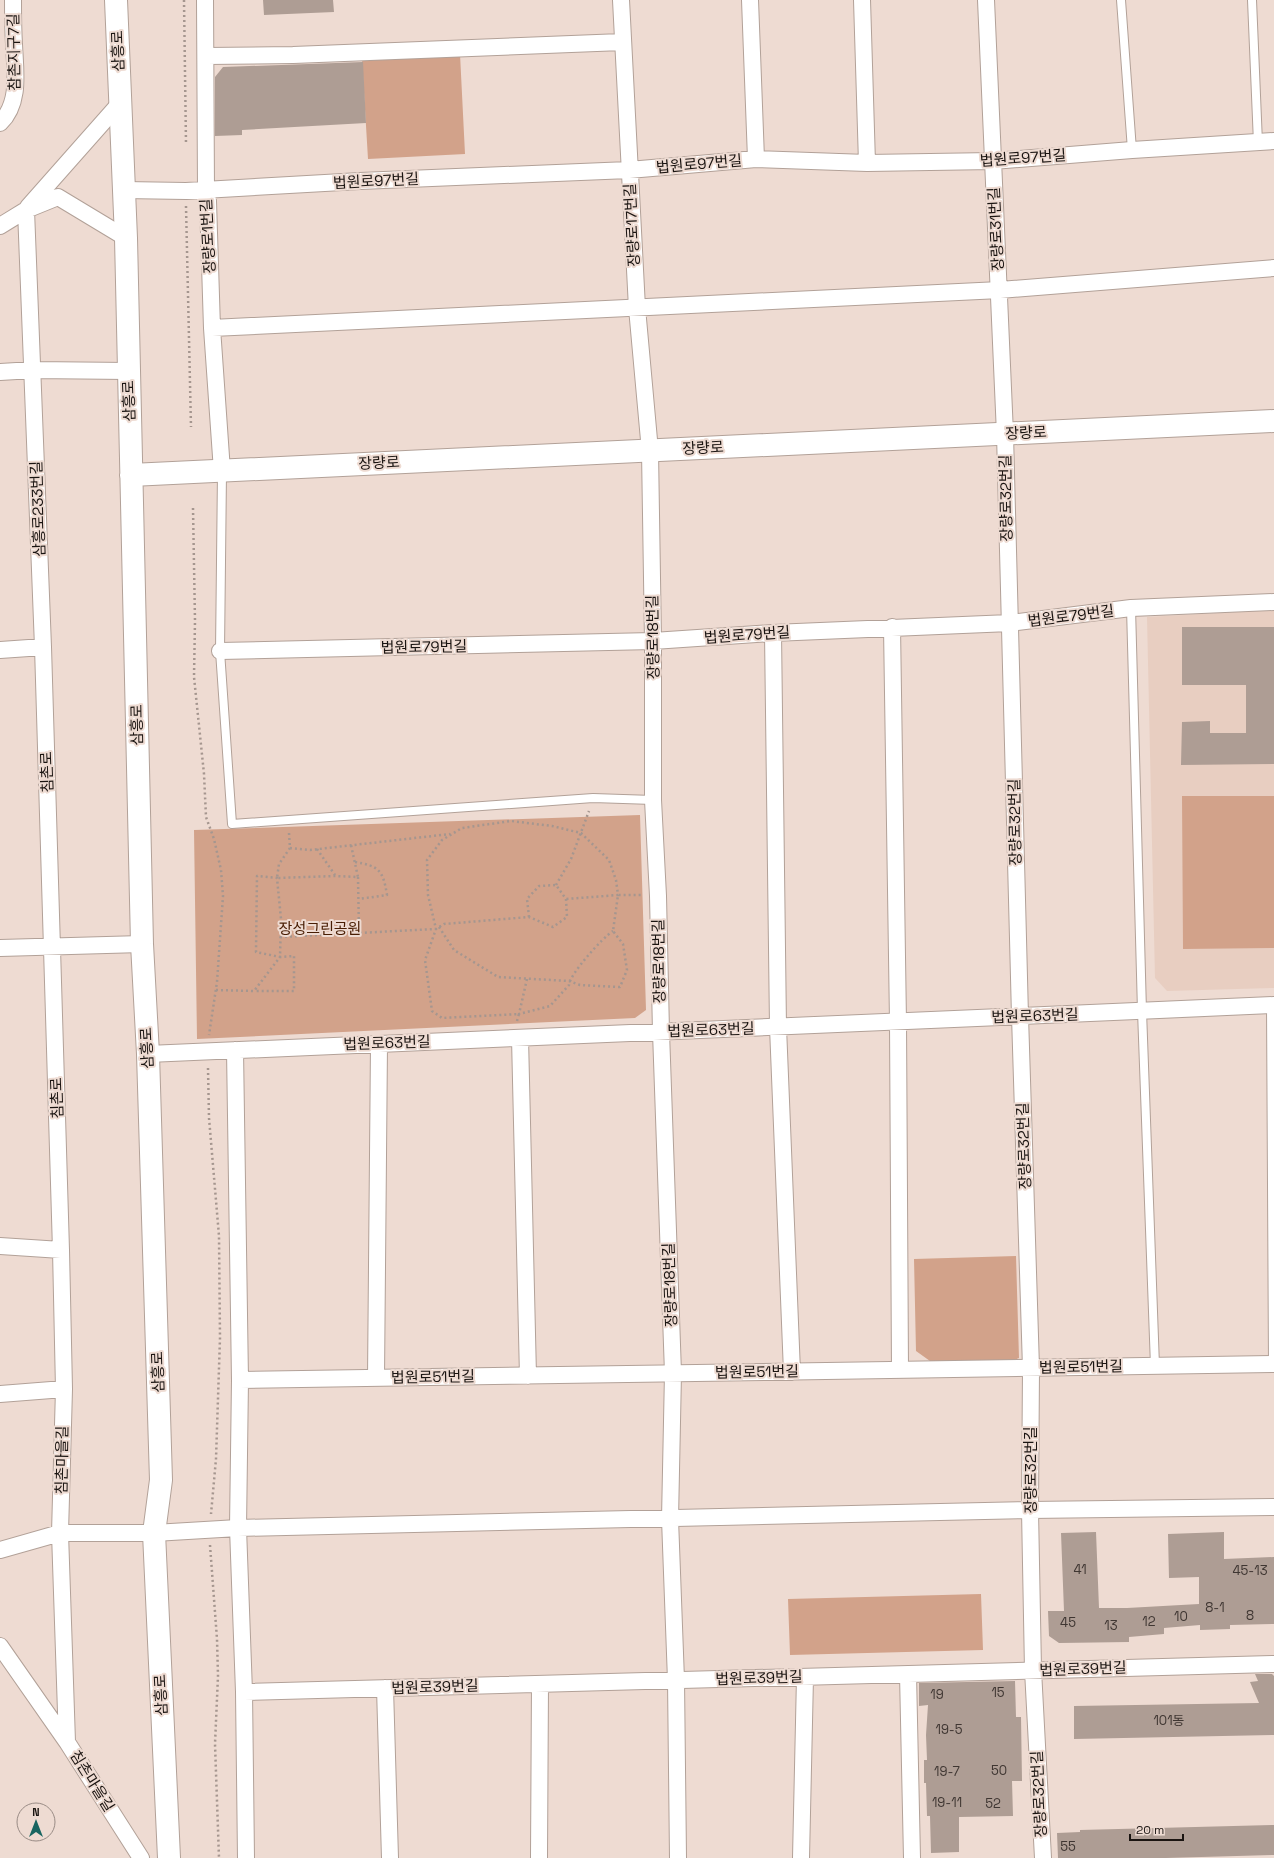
<svg xmlns="http://www.w3.org/2000/svg" width="1274" height="1858" viewBox="0 0 1274 1858" font-family="'Space Grotesk','Noto Sans KR',sans-serif">
<rect width="100%" height="100%" fill="#eedbd2"/>
<!-- built -->
<path fill="#e8cec1" d="M 1274,610 L 1274,988 L 1167,991 L 1155,978 L 1147,617 Z"/>
<!-- green -->
<path fill="#d2a28a" d="M 460,54 L 465,154 L 368,159 L 362,59 Z
M 1182,796 L 1274,796 L 1274,948 L 1183,949 Z
M 640,815 L 646,1010 L 635,1018 L 197,1039 L 194,830 Z
M 1016,1256 L 1019,1358 L 1012,1361 L 930,1361 L 916,1351 L 914,1259 Z
M 981,1594 L 983,1650 L 790,1655 L 788,1599 Z"/>
<!-- building -->
<path fill="#ae9d94" d="M 263,0 L 333,0 L 334,12 L 264,15 Z
M 363,62 L 366,123 L 242,130 L 242,135 L 215,136 L 215,77 L 223,67 Z
M 1182,627 L 1274,627 L 1274,764 L 1181,765 L 1182,722 L 1210,721 L 1210,733 L 1246,733 L 1246,685 L 1182,685 Z
M 1096,1532 L 1099,1608 L 1127,1608 L 1199,1604 L 1199,1577 L 1169,1578 L 1168,1534 L 1224,1532 L 1224,1559 L 1274,1557 L 1274,1624 L 1230,1625 L 1230,1629 L 1200,1630 L 1200,1625 L 1164,1628 L 1164,1634 L 1129,1637 L 1129,1642 L 1059,1643 L 1049,1636 L 1048,1611 L 1064,1611 L 1061,1533 Z
M 1255,1674 L 1272,1674 L 1274,1676 L 1274,1735 L 1074,1739 L 1074,1706 L 1259,1703 L 1250,1682 L 1258,1681 Z
M 1015,1681 L 1016,1717 L 1021,1717 L 1022,1781 L 1012,1781 L 1013,1816 L 959,1817 L 959,1852 L 931,1853 L 930,1816 L 927,1816 L 926,1783 L 924,1783 L 924,1760 L 927,1760 L 926,1735 L 928,1705 L 919,1706 L 919,1683 Z
M 1274,1825 L 1274,1855 L 1166,1858 L 1058,1858 L 1057,1833 L 1080,1832 L 1080,1830 Z"/>
<g fill="none" stroke-linecap="round" stroke-linejoin="round">
<!-- lane casing -->
<g stroke="#b2a198" stroke-width="10">
<path id="lane" d="M 1121,0 L 1132,150
M 1252,0 L 1258,143
M 222,472 L 220,651 L 232,824 L 593,798 L 653,800
M 1131,608 L 1142,1011 L 1155,1366
M 1271,1005 L 1273,1364"/>
</g>
<!-- street casing -->
<g stroke="#b2a198" stroke-width="18">
<path id="street" d="M 205,0 L 206,190 L 208,201 L 212,328 L 222,471
M 621,0 L 637,308 L 650,451 L 653,641 L 653,800 L 658,896 L 661,1032 L 673,1373 L 670,1519 L 676,1680 L 678,1858
M 750,0 L 756,159
M 862,0 L 867,163
M 986,0 L 1005,434 L 1020,1016 L 1031,1368 L 1030,1510 L 1033,1670 L 1043,1858
M 206,56 L 293,55 L 622,42
M 0,123 C 21,103 15,70 14,44 C 13,29 13,15 13,0
M 124,190 L 186,191 L 360,181 L 629,170 L 756,159 L 867,163 L 993,161 L 1132,150 L 1274,141
M 28,207 L 120,103
M 26,210 L 43,647 L 61,1250 L 64,1389 L 60,1533 L 67,1742
M 0,226 L 26,210 L 58,197 L 126,238
M 212,328 L 1000,290 L 1274,268
M 0,372 L 33,370 L 128,371
M 892,627 L 898,1022 L 900,1370
M 773,633 L 778,1027 L 792,1372
M 0,650 L 43,647
M 220,651 L 653,641 L 773,633 L 1010,623 L 1131,608 L 1274,602
M 0,948 L 142,944
M 520,1038 L 528,1376
M 235,1050 L 240,1380 L 238,1528 L 244,1692 L 246,1858
M 148,1054 L 1274,1005
M 0,1246 L 61,1250
M 376,1378 L 379,1044
M 240,1380 L 1274,1364
M 0,1394 L 64,1389
M 0,1550 L 60,1533 L 154,1533 L 238,1528 L 1030,1510 L 1274,1507
M 0,1646 L 67,1742 L 141,1858
M 908,1674 L 912,1858
M 385,1688 L 390,1858
M 244,1692 L 1274,1664
M 539,1858 L 540,1684
M 801,1858 L 805,1677"/>
</g>
<!-- secondary casing -->
<g stroke="#b2a198" stroke-width="24">
<path id="secondary" d="M 116,0 L 126,238 L 142,944 L 148,1054 L 161,1480 L 154,1533 L 169,1858
M 131,475 L 1274,421"/>
</g>
<!-- path -->
<path stroke="#a5968f" stroke-width="2.5" stroke-dasharray="2 3" stroke-linecap="butt" d="M 184,0 L 186,144
M 186,206 L 191,427
M 193,508 L 195,621 L 194,677 L 204,774 L 206,817 L 214,839 L 221,870 L 223,896 L 217,982 L 209,1035
M 289,833 L 290,848 L 310,850 L 450,834
M 290,848 L 279,864 L 277,878 L 335,876 L 358,877 L 351,845
M 317,849 L 335,875
M 355,862 C 379,866 383,870 387,895 L 359,899
M 358,877 L 359,932
M 556,885 L 571,859 L 589,811
M 439,927 L 454,950 L 498,977 L 569,981 L 580,985 L 620,987 L 627,970 L 623,944 L 613,931 L 618,895 L 642,895
M 280,937 L 436,929 L 428,895 L 427,860 L 442,840 L 462,828 L 511,821 L 552,826 L 581,833 L 609,860 L 616,880 L 618,895 L 566,899
M 527,979 L 519,1014 L 550,1006 L 569,985 C 569,975 603,937 613,931
M 216,990 L 254,991 L 280,957 L 256,952 L 257,876 L 277,878 L 281,919 L 280,957 L 294,956 L 294,991 L 254,991
M 517,1021 L 519,1014 L 442,1018 L 432,1011 L 425,960 L 436,929 L 444,924 L 529,917 L 553,927 L 567,917 L 566,899 L 556,885 L 539,886 L 527,899 L 529,917
M 208,1068 L 209,1118 L 219,1236 L 220,1338 L 216,1459 L 211,1514
M 210,1545 L 217,1639 L 218,1676 L 215,1744 L 219,1858"/>
<!-- lane -->
<use href="#lane" stroke="#fff" stroke-width="8"/>
<!-- street -->
<use href="#street" stroke="#fff" stroke-width="16"/>
<!-- secondary -->
<use href="#secondary" stroke="#fff" stroke-width="22"/>
</g>
<g text-anchor="middle" stroke-width="4" stroke-linejoin="round" paint-order="stroke">
<!-- number labels -->
<g font-size="13" fill="#3f3632">
<text x="1080" y="1574">41</text>
<text x="1250" y="1575">45-13</text>
<text x="1215" y="1612">8-1</text>
<text x="1250" y="1620">8</text>
<text x="1181" y="1621">10</text>
<text x="1149" y="1626">12</text>
<text x="1068" y="1627">45</text>
<text x="1111" y="1630">13</text>
<text x="998" y="1697">15</text>
<text x="937" y="1699">19</text>
<text x="1169" y="1725">101동</text>
<text x="949" y="1734">19-5</text>
<text x="999" y="1775">50</text>
<text x="947" y="1776">19-7</text>
<text x="947" y="1807">19-11</text>
<text x="993" y="1808">52</text>
<text x="1068" y="1851">55</text>
</g>
<!-- street labels -->
<g font-size="15" fill="#1a1411" stroke="#eedbd2">
<text transform="translate(118 51) rotate(-92)" y="5">삼흥로</text>
<text transform="translate(14 52) rotate(-91)" y="5">참촌지구7길</text>
<text transform="translate(1023 158) rotate(-4)" y="5">법원로97번길</text>
<text transform="translate(699 164) rotate(-5)" y="5">법원로97번길</text>
<text transform="translate(376 181) rotate(-3)" y="5">법원로97번길</text>
<text transform="translate(632 225) rotate(-93)" y="5">장량로17번길</text>
<text transform="translate(996 229) rotate(-93)" y="5">장량로31번길</text>
<text transform="translate(208 236) rotate(-93)" y="5">장량로1번길</text>
<text transform="translate(129 401) rotate(-92)" y="5">삼흥로</text>
<text transform="translate(1026 433) rotate(-3)" y="5">장량로</text>
<text transform="translate(703 448) rotate(-3)" y="5">장량로</text>
<text transform="translate(379 463) rotate(-3)" y="5">장량로</text>
<text transform="translate(1006 498) rotate(-91)" y="5">장량로32번길</text>
<text transform="translate(38 509) rotate(-92)" y="5">삼흥로233번길</text>
<text transform="translate(1071 616) rotate(-7)" y="5">법원로79번길</text>
<text transform="translate(747 635) rotate(-4)" y="5">법원로79번길</text>
<text transform="translate(653 637) rotate(-91)" y="5">장량로18번길</text>
<text transform="translate(424 647) rotate(-1)" y="5">법원로79번길</text>
<text transform="translate(137 725) rotate(-91)" y="5">삼흥로</text>
<text transform="translate(47 772) rotate(-92)" y="5">침촌로</text>
<text transform="translate(1015 822) rotate(-91)" y="5">장량로32번길</text>
<text transform="translate(659 961) rotate(-91)" y="5">장량로18번길</text>
<text transform="translate(1035 1016) rotate(-2)" y="5">법원로63번길</text>
<text transform="translate(711 1030) rotate(-2)" y="5">법원로63번길</text>
<text transform="translate(387 1043) rotate(-2)" y="5">법원로63번길</text>
<text transform="translate(147 1048) rotate(-93)" y="5">삼흥로</text>
<text transform="translate(57 1098) rotate(-92)" y="5">침촌로</text>
<text transform="translate(1024 1146) rotate(-92)" y="5">장량로32번길</text>
<text transform="translate(670 1285) rotate(-92)" y="5">장량로18번길</text>
<text transform="translate(1081 1367) rotate(-1)" y="5">법원로51번길</text>
<text transform="translate(158 1372) rotate(-92)" y="5">삼흥로</text>
<text transform="translate(757 1372) rotate(-1)" y="5">법원로51번길</text>
<text transform="translate(433 1377) rotate(-1)" y="5">법원로51번길</text>
<text transform="translate(62 1460) rotate(-89)" y="5">침촌마을길</text>
<text transform="translate(1031 1470) rotate(-90)" y="5">장량로32번길</text>
<text transform="translate(1083 1669) rotate(-2)" y="5">법원로39번길</text>
<text transform="translate(759 1678) rotate(-2)" y="5">법원로39번길</text>
<text transform="translate(435 1687) rotate(-2)" y="5">법원로39번길</text>
<text transform="translate(161 1695) rotate(-93)" y="5">삼흥로</text>
<text transform="translate(92 1781) rotate(58)" y="5">침촌마을길</text>
<text transform="translate(1039 1794) rotate(-93)" y="5">장량로32번길</text>
</g>
<!-- park labels -->
<g font-size="15" fill="#481d03" stroke="#eedbd2">
<text x="320" y="934">장성그린공원</text>
</g>
</g>
<!-- north arrow -->
<g transform="translate(36 1822)"><circle r="19" fill="#eedbd2" stroke="#998b85"/>
<path d="M0-3L7 15L0 10L-7 15Z" fill="#196561"/>
<text y="-6" font-size="11" font-weight="bold" text-anchor="middle" fill="#1a1411">N</text>
</g>
<!-- scale -->
<path d="M1130 1834v6h53v-6" fill="none" stroke="#1a1411" stroke-width="2"/>
<text x="1136" y="1834" font-size="12" fill="#1a1411" stroke="#eedbd2" stroke-width="3" paint-order="stroke">20 m</text>
</svg>
